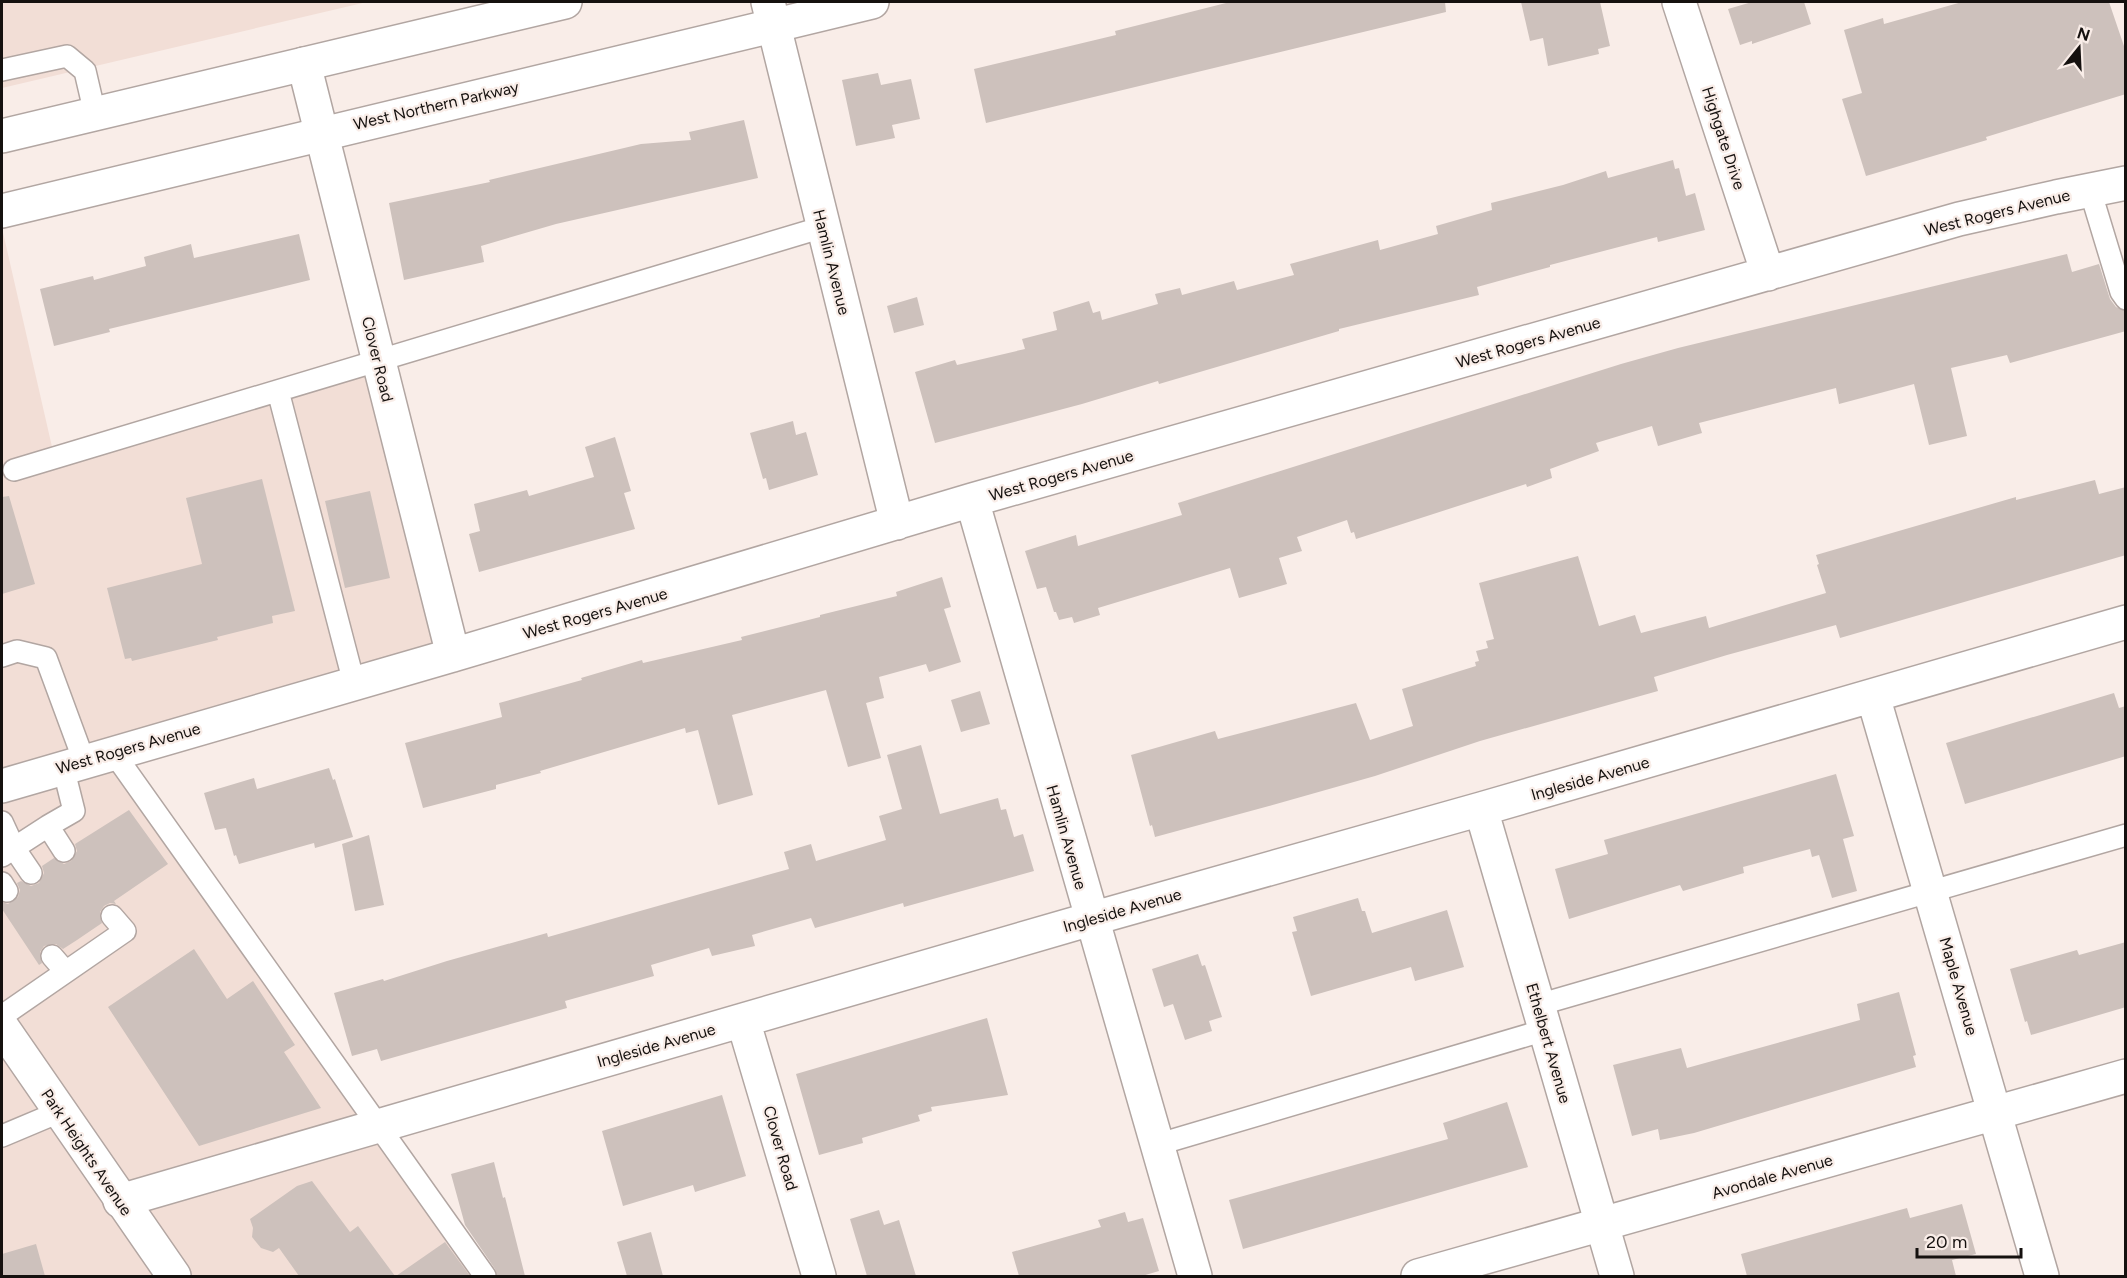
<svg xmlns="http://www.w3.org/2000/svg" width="2127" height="1278" viewBox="0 0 2127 1278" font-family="Figtree,sans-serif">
<rect width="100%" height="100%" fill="#f9ede8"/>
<!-- built -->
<path fill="#f2ded6" d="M 2,2 L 367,2 L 2,88 Z
M 2,228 L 55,460 L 380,364 L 447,662 L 117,755 L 480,1276 L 2,1276 Z"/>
<!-- building -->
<path fill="#cdc1bc" d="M 1230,2 L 1445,2 L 1446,12 L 986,123 L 974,69 L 1116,35 L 1115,31 Z
M 1521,2 L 1600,2 L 1610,46 L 1598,49 L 1599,54 L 1548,66 L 1543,38 L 1530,41 Z
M 1752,2 L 1804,2 L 1811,24 L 1752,44 L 1752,41 L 1740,45 L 1728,9 Z
M 1962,2 L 2109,2 L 2126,52 L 2126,94 L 1986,137 L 1987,140 L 1866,176 L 1842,99 L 1862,93 L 1844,30 L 1883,18 L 1884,24 Z
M 878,73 L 881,85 L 911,79 L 920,119 L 892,125 L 895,138 L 856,146 L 842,80 Z
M 744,120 L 758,178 L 556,224 L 481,246 L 484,262 L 404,280 L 389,203 L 490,182 L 489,180 L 641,144 L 691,140 L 689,132 Z
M 1673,160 L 1675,169 L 1679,168 L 1686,196 L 1695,193 L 1705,230 L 1658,242 L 1657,237 L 1550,265 L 1550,267 L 1477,287 L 1479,295 L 1339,329 L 1339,331 L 1159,384 L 1158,381 L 1082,404 L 935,443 L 915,372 L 955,360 L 957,365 L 1025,349 L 1022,339 L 1057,330 L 1053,312 L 1089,301 L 1093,313 L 1100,311 L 1102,320 L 1158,304 L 1155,294 L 1180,288 L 1182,295 L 1234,281 L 1237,290 L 1294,275 L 1290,264 L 1378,240 L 1380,250 L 1438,234 L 1436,226 L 1492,210 L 1491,203 L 1563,185 L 1606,171 L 1608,178 Z
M 299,234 L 310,280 L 109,329 L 110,332 L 54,346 L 40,289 L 93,276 L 94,280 L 146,266 L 144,257 L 191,244 L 194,258 Z
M 2067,254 L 2072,272 L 2099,264 L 2110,299 L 2116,307 L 2126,311 L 2126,331 L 2010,363 L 2007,355 L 1951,368 L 1967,436 L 1929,445 L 1914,384 L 1839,404 L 1836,388 L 1699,423 L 1702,433 L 1658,446 L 1652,426 L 1596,443 L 1599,451 L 1550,469 L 1552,478 L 1527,487 L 1526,484 L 1356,539 L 1354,532 L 1351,533 L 1347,520 L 1297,537 L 1302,551 L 1279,558 L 1287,584 L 1239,598 L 1230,568 L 1098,608 L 1100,615 L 1074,623 L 1072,617 L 1059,620 L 1056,612 L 1054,612 L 1046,587 L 1037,589 L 1025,551 L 1076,535 L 1078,546 L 1182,515 L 1178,503 L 1621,364 L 1678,348 Z
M 917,297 L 924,325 L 894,333 L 887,306 Z
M 793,421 L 796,435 L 806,432 L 818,475 L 769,490 L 766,478 L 763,479 L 750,433 Z
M 615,437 L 631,491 L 624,493 L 635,529 L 479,572 L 469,534 L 480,531 L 474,504 L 527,490 L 529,496 L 594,477 L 585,447 Z
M 262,479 L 295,611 L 272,616 L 273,623 L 217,637 L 218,640 L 132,661 L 131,658 L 125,659 L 107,588 L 202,564 L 186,498 Z
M 2095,480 L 2099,494 L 2126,487 L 2126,555 L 1840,638 L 1836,625 L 1727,655 L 1654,677 L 1658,691 L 1480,741 L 1375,776 L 1269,806 L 1155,837 L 1152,825 L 1150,826 L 1131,755 L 1215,731 L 1218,739 L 1356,703 L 1370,740 L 1413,726 L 1402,689 L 1476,666 L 1475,662 L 1479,661 L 1476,651 L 1488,648 L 1486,641 L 1494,639 L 1479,583 L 1578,556 L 1599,626 L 1635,615 L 1641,633 L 1706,616 L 1709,628 L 1826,593 L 1817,565 L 1819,564 L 1816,555 L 2016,497 L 2016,500 Z
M 370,491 L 390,578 L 345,588 L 325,501 Z
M 9,496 L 35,584 L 2,594 L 2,497 Z
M 942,577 L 951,607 L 944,609 L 961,662 L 929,672 L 926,664 L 879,677 L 884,698 L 866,703 L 881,758 L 848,767 L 826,690 L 732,715 L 753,795 L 718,805 L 698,730 L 686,733 L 685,728 L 540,771 L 541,773 L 496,785 L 496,789 L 423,808 L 405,743 L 502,717 L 499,703 L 582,680 L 581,678 L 642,660 L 643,663 L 742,640 L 741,637 L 820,617 L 820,615 L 897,596 L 896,592 Z
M 980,691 L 990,724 L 961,732 L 951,700 Z
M 2114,693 L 2119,708 L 2126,706 L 2126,756 L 1965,804 L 1946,743 Z
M 921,745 L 940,814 L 998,798 L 1001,810 L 1006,809 L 1014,837 L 1023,834 L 1034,871 L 904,907 L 903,903 L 815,928 L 811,918 L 752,935 L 755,946 L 712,956 L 709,948 L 651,965 L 654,976 L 565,1001 L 567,1008 L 381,1061 L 377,1049 L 352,1056 L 334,993 L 383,979 L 384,981 L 447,961 L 547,933 L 548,937 L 789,869 L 784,852 L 811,844 L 816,861 L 886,840 L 879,816 L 902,809 L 887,755 Z
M 329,768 L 333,780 L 335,779 L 353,837 L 315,848 L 314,843 L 239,864 L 236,855 L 234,856 L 226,828 L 215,830 L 204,793 L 254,778 L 257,789 Z
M 1836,774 L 1854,836 L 1843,839 L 1857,891 L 1832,898 L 1819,855 L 1812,857 L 1810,849 L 1743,867 L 1744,873 L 1683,891 L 1680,885 L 1569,919 L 1555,869 L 1608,854 L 1604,840 Z
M 129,810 L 168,864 L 114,901 L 116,904 L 110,903 L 104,906 L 100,912 L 102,923 L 77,940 L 63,949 L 56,944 L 44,946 L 40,952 L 42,963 L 39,965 L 2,909 L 2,902 L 8,904 L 18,897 L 20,890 L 17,883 L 21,881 L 31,886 L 39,883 L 44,873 L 42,866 L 54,858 L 64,864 L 71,861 L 77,851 L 75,844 Z
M 369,835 L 384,905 L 355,911 L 342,844 Z
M 1358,898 L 1362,911 L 1365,911 L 1372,933 L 1447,910 L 1464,967 L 1415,981 L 1411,967 L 1311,996 L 1292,932 L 1297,931 L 1293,917 Z
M 2126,942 L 2126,1007 L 2031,1035 L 2027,1021 L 2025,1022 L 2010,969 L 2077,950 L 2079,955 Z
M 194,949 L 227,999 L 253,981 L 295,1045 L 284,1052 L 321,1108 L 199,1146 L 108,1007 Z
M 1198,954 L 1202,966 L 1205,965 L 1222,1017 L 1209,1021 L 1212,1031 L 1185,1040 L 1173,1004 L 1164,1007 L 1152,969 Z
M 1899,992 L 1916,1055 L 1913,1056 L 1916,1067 L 1694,1133 L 1660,1140 L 1658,1129 L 1632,1136 L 1613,1065 L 1681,1048 L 1687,1068 L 1860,1020 L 1857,1004 Z
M 987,1018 L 1008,1095 L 931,1107 L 932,1111 L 918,1115 L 920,1121 L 862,1138 L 863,1143 L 819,1155 L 796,1074 Z
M 722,1095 L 746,1176 L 695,1192 L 693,1185 L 623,1206 L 602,1131 Z
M 1507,1102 L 1528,1167 L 1243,1249 L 1229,1200 L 1448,1139 L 1443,1123 Z
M 494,1162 L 503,1198 L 505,1197 L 525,1276 L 497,1276 L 495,1269 L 465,1225 L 451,1174 Z
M 312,1181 L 350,1232 L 358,1226 L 395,1276 L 299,1276 L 279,1248 L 273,1252 L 261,1248 L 252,1237 L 253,1228 L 250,1219 L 297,1186 Z
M 1962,1204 L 1976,1254 L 1952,1260 L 1956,1276 L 1747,1276 L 1741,1254 L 1907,1208 L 1910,1218 Z
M 879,1210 L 884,1225 L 899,1220 L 916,1276 L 867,1276 L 850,1219 Z
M 1125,1212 L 1128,1222 L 1143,1218 L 1159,1271 L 1142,1276 L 1019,1276 L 1012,1252 L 1101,1227 L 1098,1220 Z
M 651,1232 L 663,1276 L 627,1276 L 617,1242 Z
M 445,1242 L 470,1276 L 396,1276 Z
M 36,1244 L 45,1276 L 2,1276 L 2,1254 Z"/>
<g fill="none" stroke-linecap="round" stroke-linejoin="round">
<!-- lane casing -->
<g stroke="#b2a6a2" stroke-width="24">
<path id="lane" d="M 2,70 L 67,56 L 85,71 L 95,114
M 2090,190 L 2121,292 L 2126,299
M 278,391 L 354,683
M 14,470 L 823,227
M 2,656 L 17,651 L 46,658 L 84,761
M 113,752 L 485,1276
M 2,822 L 14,848 L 2,856
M 48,826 L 74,811 L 63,767
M 31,873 L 14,848 L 48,826 L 64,851
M 2,883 L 7,891
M 52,956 L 65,971
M 1538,1005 L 2126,835
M 2,1016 L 125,931 L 112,916
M 2,1136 L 59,1112
M 1156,1145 L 1545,1030"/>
</g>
<!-- street casing -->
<g stroke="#b2a6a2" stroke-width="36">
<path id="street" d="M 768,2 L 897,523
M 1679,2 L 1768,274
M 304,64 L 453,655
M 972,500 L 1195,1276
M 1873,696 L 2042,1276
M 2,786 L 453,655 L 972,500 L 1959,219 L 2056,197 L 2126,183
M 1481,809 L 1617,1276
M 743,1020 L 819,1276
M 120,1201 L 1091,919 L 1481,809 L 2126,622
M 1418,1276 L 2126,1076"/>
</g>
<!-- secondary casing -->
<g stroke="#b2a6a2" stroke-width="36">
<path id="secondary" d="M 2,1027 L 174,1276"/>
</g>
<!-- primary casing -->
<g stroke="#b2a6a2" stroke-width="36">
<path id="primary" d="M 2,136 L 565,2
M 2,211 L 872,2"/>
</g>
<!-- lane -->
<use href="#lane" stroke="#fff" stroke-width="21"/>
<!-- street -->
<use href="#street" stroke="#fff" stroke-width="33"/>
<!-- secondary -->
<use href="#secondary" stroke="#fff" stroke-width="33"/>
<!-- primary -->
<use href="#primary" stroke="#fff" stroke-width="33"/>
</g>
<g text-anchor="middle" stroke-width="4.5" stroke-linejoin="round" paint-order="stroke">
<!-- street labels -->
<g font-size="16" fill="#15110f" stroke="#f9ede8">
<text transform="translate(436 105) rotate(-13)" y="6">West Northern Parkway</text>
<text transform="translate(1724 138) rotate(72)" y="6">Highgate Drive</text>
<text transform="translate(1997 212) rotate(-14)" y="6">West Rogers Avenue</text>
<text transform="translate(832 262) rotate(76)" y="6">Hamlin Avenue</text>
<text transform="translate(1528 342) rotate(-16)" y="6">West Rogers Avenue</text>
<text transform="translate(378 359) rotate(76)" y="6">Clover Road</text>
<text transform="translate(1061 475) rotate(-16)" y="6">West Rogers Avenue</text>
<text transform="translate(595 613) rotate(-16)" y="6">West Rogers Avenue</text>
<text transform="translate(128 748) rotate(-16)" y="6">West Rogers Avenue</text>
<text transform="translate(1590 778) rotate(-16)" y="6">Ingleside Avenue</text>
<text transform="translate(1067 837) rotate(74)" y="6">Hamlin Avenue</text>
<text transform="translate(1122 910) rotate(-16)" y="6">Ingleside Avenue</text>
<text transform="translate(1959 986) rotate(74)" y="6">Maple Avenue</text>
<text transform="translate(1549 1043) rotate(74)" y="6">Ethelbert Avenue</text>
<text transform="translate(656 1045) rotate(-16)" y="6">Ingleside Avenue</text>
<text transform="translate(781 1148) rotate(74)" y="6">Clover Road</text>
<text transform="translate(87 1152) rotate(56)" y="6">Park Heights Avenue</text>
<text transform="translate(1772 1176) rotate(-16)" y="6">Avondale Avenue</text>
</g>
</g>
<!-- border -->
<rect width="2127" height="1278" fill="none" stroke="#15110f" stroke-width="6"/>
<!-- north arrow -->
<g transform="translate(2079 48) rotate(18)" stroke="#f9ede8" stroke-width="4.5" paint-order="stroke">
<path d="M0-4.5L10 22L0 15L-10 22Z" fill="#15110f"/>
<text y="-9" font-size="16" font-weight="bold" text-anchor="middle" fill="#15110f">N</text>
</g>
<!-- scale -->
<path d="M1917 1248v9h104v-9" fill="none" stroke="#15110f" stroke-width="3"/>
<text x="1926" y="1248" font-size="18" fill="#15110f" stroke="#f9ede8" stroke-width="4.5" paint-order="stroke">20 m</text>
</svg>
